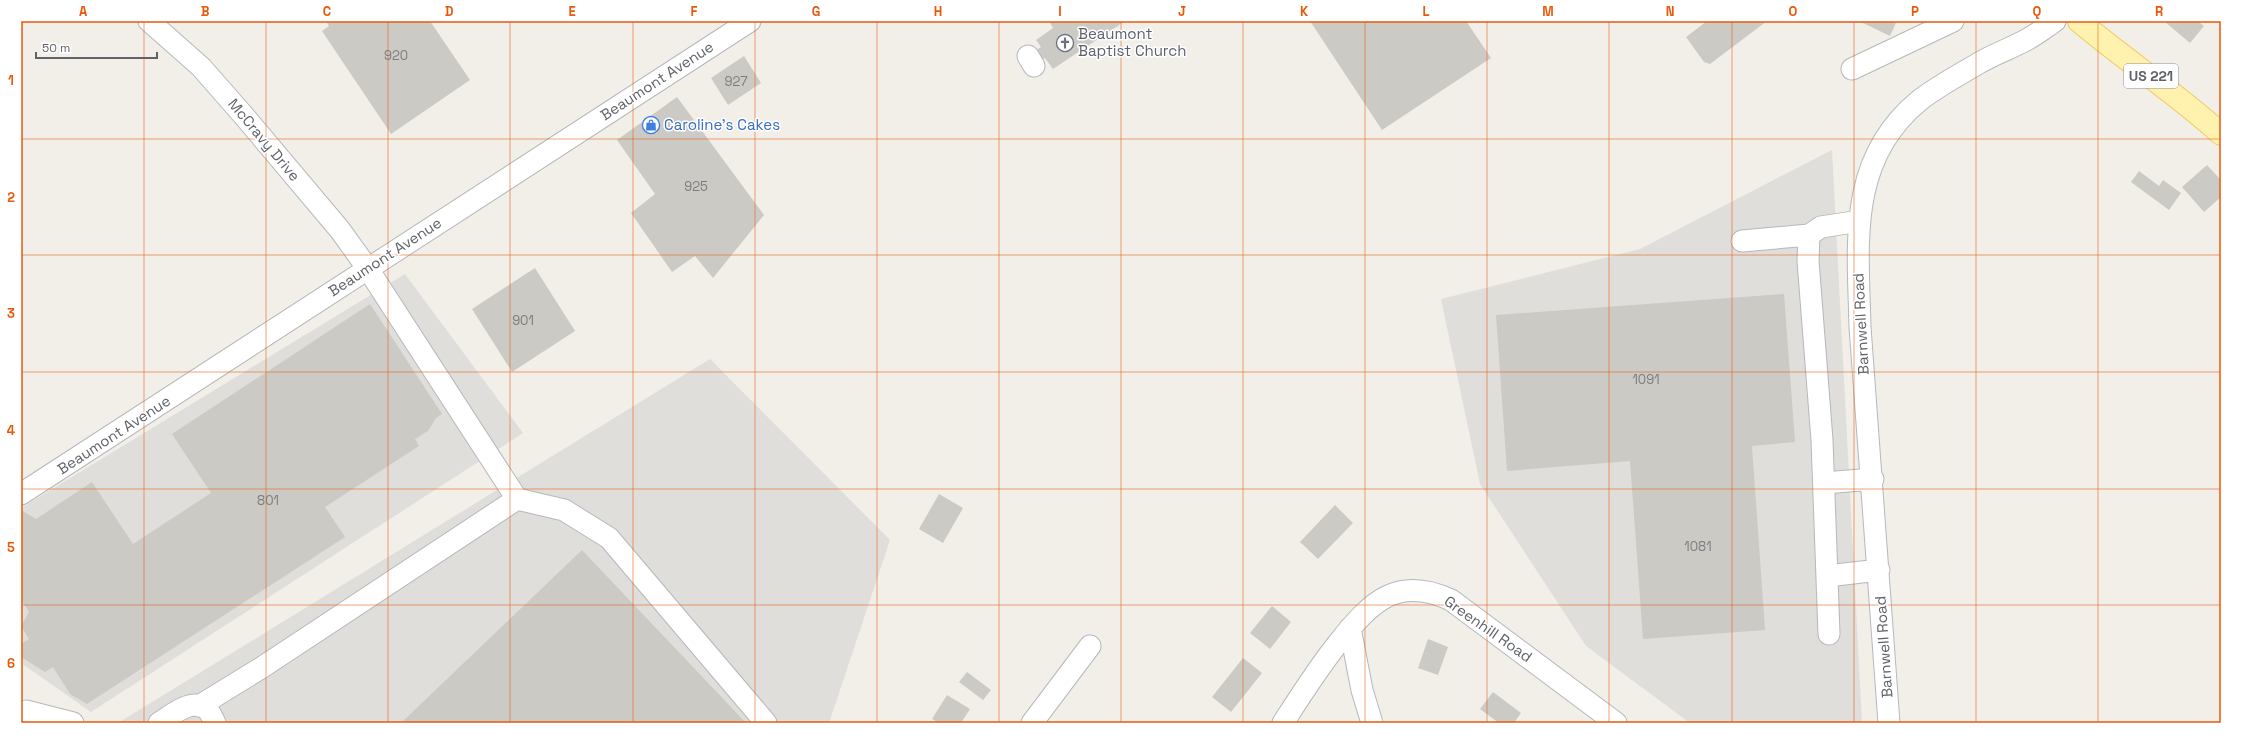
<svg xmlns="http://www.w3.org/2000/svg" width="2242" height="744" viewBox="0 0 2242 744" font-family="'Space Grotesk',sans-serif">
<rect width="100%" height="100%" fill="#f1efe8"/>
<!-- industrial -->
<path fill="#e0deda" d="M 1832,150 L 1862,723 L 1690,723 L 1586,646 L 1480,484 L 1441,299 L 1640,249 Z
M 405,274 L 523,433 L 91,712 L 21,663 L 21,508 Z
M 710,359 L 890,540 L 829,723 L 118,723 Z"/>
<!-- building -->
<path fill="#cccac5" d="M 326,21 L 430,21 L 470,80 L 391,134 L 322,31 L 329,26 Z
M 1049,21 L 1120,21 L 1122,23 L 1053,69 L 1045,58 L 1025,71 L 1019,62 L 1041,47 L 1036,40 L 1053,28 Z
M 1310,21 L 1466,21 L 1491,58 L 1382,130 Z
M 1707,21 L 1767,21 L 1710,64 L 1704,62 L 1686,37 Z
M 1859,21 L 1891,21 L 1896,23 L 1890,36 Z
M 2164,21 L 2198,21 L 2204,26 L 2190,43 Z
M 744,56 L 761,83 L 728,105 L 711,78 Z
M 677,97 L 764,215 L 713,278 L 695,256 L 672,272 L 631,213 L 655,194 L 617,140 Z
M 2207,165 L 2221,180 L 2221,197 L 2204,212 L 2182,187 Z
M 2139,171 L 2159,186 L 2163,180 L 2181,193 L 2169,210 L 2131,182 Z
M 535,268 L 575,331 L 512,372 L 472,309 Z
M 1784,294 L 1795,442 L 1752,446 L 1765,630 L 1643,639 L 1630,461 L 1507,471 L 1496,315 Z
M 370,304 L 442,414 L 436,418 L 428,431 L 415,439 L 419,446 L 325,507 L 345,537 L 87,704 L 70,694 L 53,667 L 45,672 L 21,657 L 21,644 L 29,639 L 21,626 L 29,612 L 21,600 L 21,510 L 36,519 L 92,482 L 133,544 L 211,493 L 172,434 Z
M 939,494 L 963,508 L 943,543 L 919,529 Z
M 1335,505 L 1353,523 L 1318,559 L 1300,542 Z
M 582,550 L 746,723 L 401,723 Z
M 1272,606 L 1291,622 L 1270,649 L 1250,633 Z
M 1428,639 L 1448,647 L 1438,675 L 1418,668 Z
M 1243,658 L 1262,673 L 1231,712 L 1212,697 Z
M 967,672 L 991,690 L 983,700 L 959,682 Z
M 1493,692 L 1521,713 L 1514,723 L 1499,723 L 1480,709 Z
M 947,695 L 970,709 L 961,723 L 939,723 L 932,719 Z"/>
<g fill="none" stroke-linecap="round" stroke-linejoin="round">
<!-- minor casing -->
<g stroke="#b5b8bc" stroke-width="23">
<path id="minor" d="M 149,21 L 201,67 L 244,116 L 340,230 L 368,269 L 517,499 L 261,668 L 199,706
M 1028,56 L 1034,66
M 1852,69 L 1953,21
M 1742,241 L 1809,235
M 1824,483 L 1873,479
M 21,494 L 750,21
M 517,499 L 564,510 L 609,538 L 766,723
M 1827,576 L 1879,570
M 1350,628 L 1362,690 L 1372,723
M 1829,634 L 1822,440 L 1808,261 L 1809,235 L 1821,227 L 1860,221
M 26,711 L 73,723
M 159,723 C 172,715 192,697 207,709 C 210,712 213,719 215,723
M 1032,723 L 1090,646
M 1283,723 C 1301,695 1318,668 1339,642 C 1371,602 1397,575 1451,600 L 1616,723
M 1889,723 L 1860,327 C 1858,243 1847,159 1920,100 C 1938,86 1959,75 1979,63 C 1994,54 2012,48 2028,39 C 2037,34 2046,27 2055,21"/>
</g>
<!-- major casing -->
<g stroke="#f2c960" stroke-width="24">
<path id="major" d="M 2079,21 C 2125,60 2176,93 2221,134"/>
</g>
<!-- minor -->
<use href="#minor" stroke="#fff" stroke-width="21"/>
<!-- major -->
<use href="#major" stroke="#fff2af" stroke-width="22"/>
</g>
<!-- grid -->
<path fill="none" stroke="#e8590c" stroke-width="1" stroke-opacity="0.55" d="M 144,21 L 144,723M 266,21 L 266,723M 388,21 L 388,723M 510,21 L 510,723M 633,21 L 633,723M 755,21 L 755,723M 877,21 L 877,723M 999,21 L 999,723M 1121,21 L 1121,723M 1243,21 L 1243,723M 1365,21 L 1365,723M 1487,21 L 1487,723M 1609,21 L 1609,723M 1732,21 L 1732,723M 1854,21 L 1854,723M 1976,21 L 1976,723M 2098,21 L 2098,723M 21,139 L 2221,139M 21,255 L 2221,255M 21,372 L 2221,372M 21,489 L 2221,489M 21,605 L 2221,605"/>
<!-- icons -->
<defs>
<g id="church-ring" transform="scale(0.9)"><circle r="9.5" fill="#fff" stroke="#6b7280" stroke-width="1.5"/><path d="M-1.2-6h2.4v3.5h3.3v2.4h-3.3V6h-2.4V-.1h-3.3v-2.4h3.3Z" fill="#6b7280"/></g>
<g id="shop-ring" transform="scale(0.9)"><circle r="9.5" fill="#fff" stroke="#3f7fe0" stroke-width="1.5"/><path d="M-5-2.5h2.3a2.7 3.5 0 0 1 5.4 0H5L5.5 6h-11ZM-1.5-2.5h3a1.5 2.3 0 0 0-3 0Z" fill="#3f7fe0"/></g>
</defs>
<g fill-rule="evenodd">
<use href="#church-ring" x="1065" y="43"/>
<use href="#shop-ring" x="651" y="125"/>
</g>
<g text-anchor="middle" stroke-width="3" stroke-linejoin="round" paint-order="stroke">
<!-- number labels -->
<g font-size="13" fill="#7a7d7f">
<text x="396" y="60">920</text>
<text x="736" y="86">927</text>
<text x="696" y="191">925</text>
<text x="523" y="325">901</text>
<text x="1646" y="384">1091</text>
<text x="268" y="505">801</text>
<text x="1698" y="551">1081</text>
</g>
<!-- shield labels -->
<rect fill="#fff" stroke="#8f9295" stroke-width="1" x="2124" y="64" width="54" height="24" rx="3"/>
<g font-size="14" font-weight="bold" fill="#5f6368">
<text x="2151" y="81">US 221</text>
</g>
<!-- worship labels -->
<g font-size="15" fill="#5b616d" stroke="#fff" text-anchor="start">
<text x="1078" y="39">Beaumont<tspan x="1078" dy="17">Baptist Church</tspan></text>
</g>
<!-- street labels -->
<g font-size="15" fill="#5f6368" stroke="#fff">
<text transform="translate(657 81) rotate(-33)" y="5">Beaumont Avenue</text>
<text transform="translate(264 140) rotate(50)" y="5">McCravy Drive</text>
<text transform="translate(385 257) rotate(-33)" y="5">Beaumont Avenue</text>
<text transform="translate(1861 324) rotate(-93)" y="5">Barnwell Road</text>
<text transform="translate(114 435) rotate(-33)" y="5">Beaumont Avenue</text>
<text transform="translate(1488 629) rotate(35)" y="5">Greenhill Road</text>
<text transform="translate(1884 647) rotate(-94)" y="5">Barnwell Road</text>
</g>
<!-- shop labels -->
<g font-size="15" fill="#366cbe" stroke="#fff" text-anchor="start">
<text x="664" y="130">Caroline's Cakes</text>
</g>
</g>
<!-- border -->
<rect width="2242" height="744" fill="none" stroke="#ffffff" stroke-width="44"/>
<!-- scale -->
<path d="M36 52v6h121v-6" fill="none" stroke="#5f6368" stroke-width="2"/>
<text x="42" y="52" font-size="12" fill="#5f6368" stroke="#ffffff" stroke-width="3" paint-order="stroke">50 m</text>
<rect x="22" y="22" width="2198" height="700" fill="none" stroke="#e8590c" stroke-width="1.5"/>
<g font-size="13" text-anchor="middle" font-weight="bold" fill="#e8590c">
<text x="83" y="16">A</text>
<text x="205" y="16">B</text>
<text x="327" y="16">C</text>
<text x="449" y="16">D</text>
<text x="572" y="16">E</text>
<text x="694" y="16">F</text>
<text x="816" y="16">G</text>
<text x="938" y="16">H</text>
<text x="1060" y="16">I</text>
<text x="1182" y="16">J</text>
<text x="1304" y="16">K</text>
<text x="1426" y="16">L</text>
<text x="1548" y="16">M</text>
<text x="1670" y="16">N</text>
<text x="1793" y="16">O</text>
<text x="1915" y="16">P</text>
<text x="2037" y="16">Q</text>
<text x="2159" y="16">R</text>
<text x="11" y="85">1</text>
<text x="11" y="202">2</text>
<text x="11" y="318">3</text>
<text x="11" y="435">4</text>
<text x="11" y="552">5</text>
<text x="11" y="668">6</text>
</g>
</svg>
